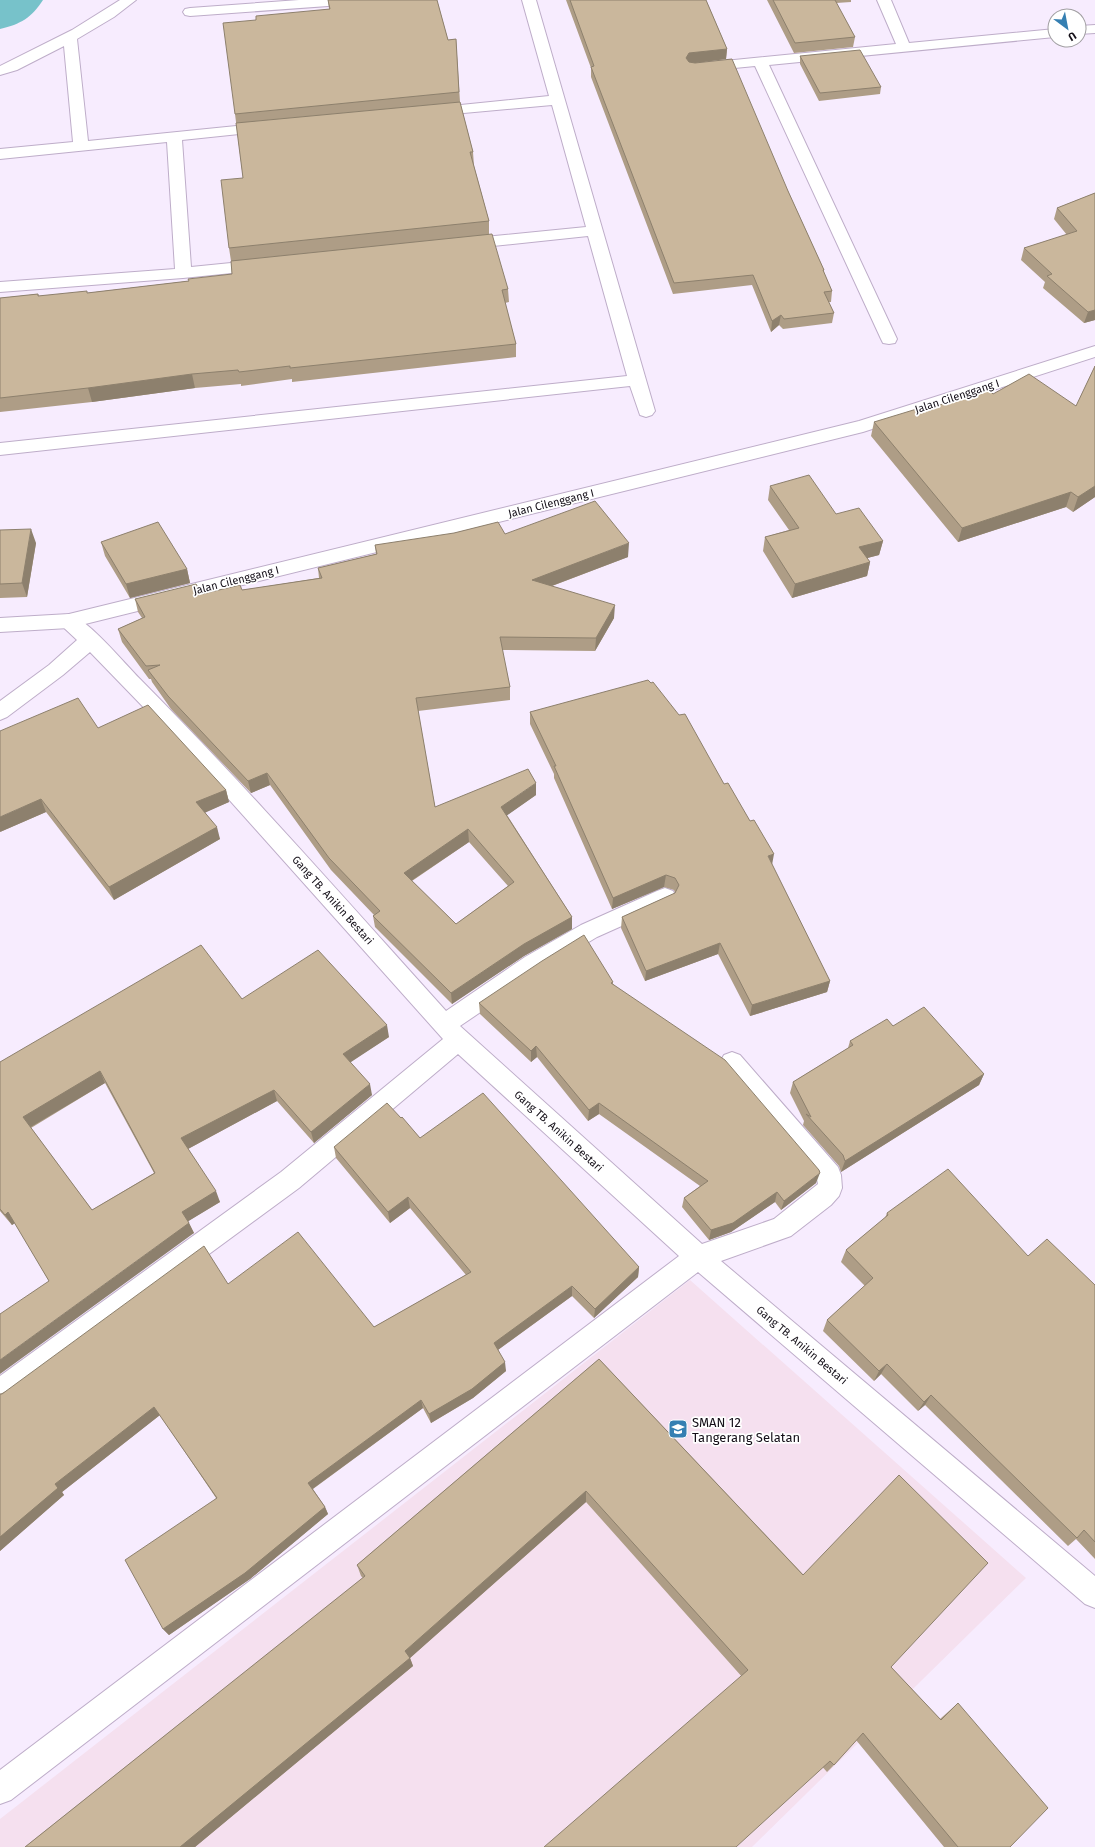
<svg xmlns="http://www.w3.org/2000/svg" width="1095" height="1847" viewBox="0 0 1095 1847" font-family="'Fira Sans',sans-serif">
<rect width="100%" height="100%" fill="#f7ecfe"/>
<!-- education -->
<path fill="#f5e0ef" d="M 690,1280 L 1026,1578 L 752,1847 L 0,1847 L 0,1819 Z"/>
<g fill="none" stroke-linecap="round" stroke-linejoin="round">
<!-- river -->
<path fill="#77c2ca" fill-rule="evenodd" d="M 0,0 L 43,0 C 31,18 21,24 0,29 Z"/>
<!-- minor casing -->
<g stroke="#beadc9" stroke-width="2">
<path id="minor" d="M 120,0 L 136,0 L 114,17 L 77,39 L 88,141 L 267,123 L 272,124 L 274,127 L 272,130 L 267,131 L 182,140 L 191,267 L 261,260 L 267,262 L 269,265 L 267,268 L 261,270 L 183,278 L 0,292 L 0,282 L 175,269 L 167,142 L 0,159 L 0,149 L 73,142 L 64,46 L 17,70 L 0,75 L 0,66 L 72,30 Z
M 299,0 L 363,0 L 361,3 L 356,4 L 190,16 L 185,15 L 183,12 L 185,9 L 190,8 Z
M 522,0 L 536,0 L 655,411 L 652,415 L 646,417 L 640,415 L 630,386 L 0,455 L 0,443 L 627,376 L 588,236 L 464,249 L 458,247 L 456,244 L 458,241 L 464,239 L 586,227 L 552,105 L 431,116 L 426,115 L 424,112 L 426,109 L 431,108 L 549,96 Z
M 877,0 L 891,0 L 909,43 L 1055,29 L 1055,37 L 769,65 L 897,339 L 895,343 L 889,344 L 883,343 L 881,339 L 755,66 L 704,71 L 699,70 L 697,67 L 699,64 L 704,63 L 896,44 Z
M 1095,25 L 1095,33 L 1079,34 L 1079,26 Z
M 69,614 C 89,620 124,663 140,679 C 246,786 345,899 446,1011 L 525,957 L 581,925 L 657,891 L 665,888 L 673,891 L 676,897 L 673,903 L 597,937 L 541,971 L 460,1026 L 702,1244 L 774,1219 L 818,1184 L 817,1179 L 724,1069 L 720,1062 L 724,1055 L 732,1052 L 740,1055 L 838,1167 L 841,1175 L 842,1188 L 839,1196 L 831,1205 L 791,1236 L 721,1261 L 1095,1576 L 1095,1608 L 1085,1604 L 698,1272 L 11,1800 L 0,1804 L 0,1770 L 679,1256 L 458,1054 L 299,1188 L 9,1401 L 0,1405 L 0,1376 L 281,1172 L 443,1039 L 182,747 L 90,652 L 63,675 L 7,717 L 0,720 L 0,701 L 49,665 L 77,640 L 62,626 L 59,621 L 62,616 Z"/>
</g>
<!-- tertiary casing -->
<g stroke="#beadc9" stroke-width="2">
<path id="tertiary" d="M 1095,346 L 1095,357 L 863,432 L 69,628 L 0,632 L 0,618 L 69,614 L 859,421 Z"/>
</g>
<!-- minor -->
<use href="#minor" fill="#fff" fill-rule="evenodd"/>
<!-- tertiary -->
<use href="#tertiary" fill="#fff" fill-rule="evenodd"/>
</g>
<!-- wall -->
<path fill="#ae9d86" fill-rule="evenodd" d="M 328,0 L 437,0 L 448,40 L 456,39 L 460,102 L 473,152 L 474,166 L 489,221 L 489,234 L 508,289 L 509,302 L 505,303 L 516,344 L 516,357 L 292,382 L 292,379 L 241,386 L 241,384 L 195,388 L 92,402 L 0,412 L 0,298 L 38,294 L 39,296 L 87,293 L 189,281 L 232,274 L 231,261 L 229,248 L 243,178 L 235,114 L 256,20 L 329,9 Z
M 566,0 L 706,0 L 727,49 L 726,59 L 694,63 L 788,191 L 824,270 L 824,273 L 832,291 L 831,302 L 828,302 L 834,313 L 832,323 L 783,329 L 779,325 L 771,332 L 752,285 L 673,294 L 591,77 L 591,68 Z
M 767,0 L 851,0 L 851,2 L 836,3 L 855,37 L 853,47 L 794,53 Z
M 800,56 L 881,87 L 880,94 L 819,101 L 800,64 Z
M 1095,193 L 1095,320 L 1084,323 L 1043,288 L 1045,282 L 1021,260 L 1024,248 L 1067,235 L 1054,219 L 1057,208 Z
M 1095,366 L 1095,497 L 1073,512 L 1066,507 L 958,542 L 871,436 L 874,422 L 923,411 L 993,394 L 1076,406 Z
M 770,486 L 836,514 L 883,541 L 879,555 L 867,558 L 870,562 L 867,576 L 792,598 L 763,551 L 765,537 L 789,530 L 768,500 Z
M 0,530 L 36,543 L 27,597 L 0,598 Z
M 505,534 L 628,557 L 552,586 L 614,618 L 595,651 L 502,650 L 510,687 L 510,700 L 418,711 L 435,807 L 536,795 L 507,815 L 572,917 L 572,929 L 524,956 L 452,1004 L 375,927 L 373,916 L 374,915 L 331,870 L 270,785 L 251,793 L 171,709 L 152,682 L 151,679 L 149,679 L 122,642 L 118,629 L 142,618 L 138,612 L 135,599 L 202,594 L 242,590 L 319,578 L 318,568 L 376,554 L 375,545 ZM 469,842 L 508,886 L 456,924 L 412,881 Z
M 101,542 L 187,569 L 190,583 L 130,598 L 105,556 Z
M 530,712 L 724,784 L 772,865 L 830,981 L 827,992 L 750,1016 L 718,954 L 645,981 L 621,928 L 622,917 L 675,893 L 674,890 L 664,887 L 612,909 L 554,778 L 554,774 L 530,724 Z
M 98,728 L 226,790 L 229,802 L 205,812 L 220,839 L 114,900 L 46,812 L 0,832 Z
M 613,982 L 613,984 L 816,1183 L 781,1210 L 775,1202 L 731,1232 L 709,1240 L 682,1207 L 684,1198 L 700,1186 L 599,1114 L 588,1121 L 537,1057 L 531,1062 L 480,1014 L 479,1003 Z
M 242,999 L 389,1037 L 350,1062 L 372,1095 L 314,1143 L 277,1101 L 188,1149 L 220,1202 L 188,1221 L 194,1233 L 49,1281 L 15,1223 L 12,1225 L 0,1211 L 0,1062 ZM 105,1083 L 154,1173 L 92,1210 L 31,1128 Z
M 893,1026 L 984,1074 L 979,1085 L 841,1172 L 839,1166 L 803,1125 L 804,1121 L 790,1093 L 793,1082 L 848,1048 L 850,1041 Z
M 401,1118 L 420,1138 L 639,1267 L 638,1277 L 594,1318 L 572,1296 L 498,1350 L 506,1371 L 473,1398 L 431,1423 L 423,1408 L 313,1489 L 325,1507 L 328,1514 L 250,1579 L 169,1635 L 163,1629 L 216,1498 L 160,1415 L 62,1492 L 64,1495 L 0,1551 L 0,1394 L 228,1284 L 374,1327 L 466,1275 L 410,1208 L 390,1223 L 336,1158 L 334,1147 Z
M 887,1213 L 1028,1256 L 1095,1285 L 1095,1559 L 1076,1539 L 1068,1546 L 925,1405 L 918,1411 L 881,1374 L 874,1381 L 823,1331 L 827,1320 L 865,1286 L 841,1262 L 846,1250 L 885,1218 Z
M 599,1359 L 940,1719 L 958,1703 L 1010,1847 L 944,1847 L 856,1740 L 834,1765 L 827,1772 L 586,1502 L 410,1658 L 413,1666 L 195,1847 L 25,1847 L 363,1578 L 361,1576 L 357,1565 Z"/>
<!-- shaded-wall -->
<path fill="#8d806d" d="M 727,49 L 726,59 L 689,64 L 686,58 L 689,53 Z
M 1095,310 L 1095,320 L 1084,323 L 1088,312 Z
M 781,315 L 779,325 L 771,332 L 772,321 Z
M 192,374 L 195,388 L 92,402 L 88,388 Z
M 1095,486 L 1095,497 L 1073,512 L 1078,497 Z
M 1071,492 L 1066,507 L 958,542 L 962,528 Z
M 31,529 L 36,543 L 27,597 L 22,583 Z
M 883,541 L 879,555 L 856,561 L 859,547 Z
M 629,543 L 628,557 L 533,593 L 532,580 Z
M 870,562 L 867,576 L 792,598 L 795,584 Z
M 187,569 L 190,583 L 130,598 L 126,584 Z
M 615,605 L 614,618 L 595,651 L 596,638 Z
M 267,773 L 270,785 L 251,793 L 248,781 Z
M 536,783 L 536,795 L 502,819 L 501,807 Z
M 226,790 L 229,802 L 200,815 L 196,802 Z
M 41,799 L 46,812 L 0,832 L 0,817 Z
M 217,827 L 220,839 L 114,900 L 109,887 Z
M 468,829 L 469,842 L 405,885 L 404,873 Z
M 774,854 L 772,865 L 768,856 Z
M 666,875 L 664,887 L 612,909 L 613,898 Z
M 572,917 L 572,929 L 524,956 L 452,1004 L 451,993 L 524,944 Z
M 720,943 L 718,954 L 645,981 L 646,971 Z
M 830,981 L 827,992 L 750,1016 L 752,1005 Z
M 387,1025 L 389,1037 L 345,1066 L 343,1054 Z
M 536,1046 L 537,1057 L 531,1062 L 531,1051 Z
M 100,1071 L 105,1083 L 29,1128 L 23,1117 Z
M 984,1074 L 979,1085 L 841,1172 L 845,1161 Z
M 370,1084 L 372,1095 L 314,1143 L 311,1132 Z
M 274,1090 L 277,1101 L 186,1150 L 181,1138 Z
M 599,1103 L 599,1114 L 588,1121 L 589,1110 Z
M 820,1173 L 816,1183 L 781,1210 L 784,1201 Z
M 216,1191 L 220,1202 L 187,1222 L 182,1212 Z
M 777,1192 L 775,1202 L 731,1232 L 709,1240 L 711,1230 Z
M 408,1197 L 410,1208 L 390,1223 L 388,1212 Z
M 8,1212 L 15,1223 L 12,1225 L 5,1215 Z
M 189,1223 L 194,1233 L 0,1374 L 0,1360 Z
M 639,1267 L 638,1277 L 594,1318 L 595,1309 Z
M 572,1286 L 572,1296 L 495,1352 L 494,1343 Z
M 505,1362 L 506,1371 L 473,1398 L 431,1423 L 429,1414 Z
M 887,1364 L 881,1374 L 874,1381 L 879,1371 Z
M 931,1395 L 925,1405 L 918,1411 L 924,1402 Z
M 421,1400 L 423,1408 L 311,1490 L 308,1483 Z
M 154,1407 L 160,1415 L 62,1492 L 64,1495 L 0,1551 L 0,1537 L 55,1484 Z
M 586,1491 L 586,1502 L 410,1658 L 413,1666 L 195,1847 L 180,1847 L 405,1651 Z
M 325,1507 L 328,1514 L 250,1579 L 169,1635 L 163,1629 Z"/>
<!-- building -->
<path fill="#cab79c" stroke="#8d806d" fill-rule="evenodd" d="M 328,0 L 437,0 L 448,40 L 456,39 L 459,92 L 235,114 L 223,23 L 256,20 L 256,16 L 330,9 Z
M 570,0 L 706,0 L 727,49 L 689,53 L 686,58 L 689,62 L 695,63 L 732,59 L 788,191 L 824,270 L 823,270 L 832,291 L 824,292 L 834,313 L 784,319 L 781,315 L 772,321 L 753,275 L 674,283 L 591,67 L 594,66 Z
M 773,0 L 835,0 L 855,37 L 795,43 Z
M 860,50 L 881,87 L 820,93 L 800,56 Z
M 460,102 L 473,152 L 470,152 L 489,221 L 229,248 L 221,180 L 243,178 L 236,123 Z
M 1095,193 L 1095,310 L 1088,312 L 1047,276 L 1052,274 L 1024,248 L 1077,231 L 1057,208 Z
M 492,234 L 508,289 L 502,290 L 516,344 L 290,368 L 290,366 L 239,372 L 238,370 L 192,374 L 88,388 L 0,398 L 0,298 L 38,294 L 38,296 L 87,291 L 87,293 L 189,281 L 188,279 L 232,274 L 231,261 Z
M 1095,366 L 1095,486 L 1078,497 L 1071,492 L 962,528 L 874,422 L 920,408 L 923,411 L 987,388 L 993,394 L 1029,374 L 1076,406 Z
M 809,475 L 836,514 L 859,508 L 883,541 L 859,547 L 870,562 L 795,584 L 765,537 L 799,528 L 770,486 Z
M 595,501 L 629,543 L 532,580 L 615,605 L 596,638 L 500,637 L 510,687 L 416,698 L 435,807 L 528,769 L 536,783 L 501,807 L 572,917 L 524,944 L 451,993 L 373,916 L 380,911 L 329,858 L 267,773 L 248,781 L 168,696 L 148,670 L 160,665 L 146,666 L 118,629 L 145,617 L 135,599 L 196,584 L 202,594 L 240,585 L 242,590 L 322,578 L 318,568 L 377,554 L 375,545 L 454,533 L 498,522 L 505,534 ZM 468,829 L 514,882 L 456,924 L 404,873 Z
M 158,522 L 187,569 L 126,584 L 101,542 Z
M 31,529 L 22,583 L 0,584 L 0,530 Z
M 648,680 L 651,683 L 653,682 L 679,715 L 685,714 L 724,784 L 728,783 L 750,821 L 754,820 L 774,854 L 768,856 L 830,981 L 752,1005 L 720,943 L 646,971 L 622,917 L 675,893 L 679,885 L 675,878 L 666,875 L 613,898 L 554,766 L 556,766 L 530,712 Z
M 78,698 L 98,728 L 148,705 L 226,790 L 196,802 L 217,827 L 109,887 L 41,799 L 0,817 L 0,731 Z
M 584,935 L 613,982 L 611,983 L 725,1060 L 819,1170 L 820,1173 L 784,1201 L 777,1192 L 733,1223 L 711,1230 L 684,1198 L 708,1181 L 599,1103 L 589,1110 L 536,1046 L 531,1051 L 479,1003 L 542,961 Z
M 201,945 L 242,999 L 318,950 L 387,1025 L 343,1054 L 370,1084 L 311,1132 L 274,1090 L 181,1138 L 216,1191 L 182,1212 L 189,1223 L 0,1360 L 0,1314 L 49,1281 L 8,1212 L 5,1215 L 0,1209 L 0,1062 ZM 100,1071 L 155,1173 L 92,1210 L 23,1117 Z
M 924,1007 L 984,1074 L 845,1161 L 843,1155 L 806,1114 L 811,1117 L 793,1082 L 853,1045 L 850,1041 L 887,1019 L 893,1026 Z
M 483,1093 L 639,1267 L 595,1309 L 572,1286 L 494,1343 L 505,1362 L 472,1389 L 429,1414 L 421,1400 L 308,1483 L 325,1507 L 245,1573 L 163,1629 L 125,1560 L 217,1498 L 154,1407 L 55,1484 L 58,1488 L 0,1537 L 0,1394 L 2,1394 L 204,1246 L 228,1284 L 298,1232 L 374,1327 L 471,1272 L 408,1197 L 388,1212 L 334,1147 L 387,1103 L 401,1118 L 402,1117 L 420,1138 Z
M 948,1169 L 1028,1256 L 1047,1239 L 1095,1285 L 1095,1542 L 1084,1530 L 1077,1538 L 931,1395 L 924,1402 L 887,1364 L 879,1371 L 827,1320 L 873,1278 L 846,1250 L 888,1215 L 887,1213 Z
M 599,1359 L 803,1575 L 899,1475 L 988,1563 L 891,1667 L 941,1720 L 958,1703 L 1048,1808 L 1010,1847 L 958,1847 L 863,1733 L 834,1765 L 830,1761 L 736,1847 L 544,1847 L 748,1670 L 586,1491 L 405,1651 L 410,1658 L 180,1847 L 25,1847 L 365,1576 L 357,1565 Z"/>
<!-- icons -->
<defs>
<g id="school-square" transform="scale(1)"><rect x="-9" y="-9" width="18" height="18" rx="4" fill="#357fb2" stroke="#fff"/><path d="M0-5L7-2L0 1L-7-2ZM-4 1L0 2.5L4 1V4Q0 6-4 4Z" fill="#fff"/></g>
</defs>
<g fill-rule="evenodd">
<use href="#school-square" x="678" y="1429"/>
</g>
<g text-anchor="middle" stroke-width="3.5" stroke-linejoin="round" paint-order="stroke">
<!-- street labels -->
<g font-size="11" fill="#130e17" stroke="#fff">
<text transform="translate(957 396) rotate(-18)" y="4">Jalan Cilenggang I</text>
<text transform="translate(551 503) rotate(-14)" y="4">Jalan Cilenggang I</text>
<text transform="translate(236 580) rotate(-14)" y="4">Jalan Cilenggang I</text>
<text transform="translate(333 900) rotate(48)" y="4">Gang TB. Anikin Bestari</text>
<text transform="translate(559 1131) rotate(42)" y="4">Gang TB. Anikin Bestari</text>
<text transform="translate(802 1345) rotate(40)" y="4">Gang TB. Anikin Bestari</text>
</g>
<!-- near-poi labels -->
<g font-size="13" fill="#130e17" stroke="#fff" text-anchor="start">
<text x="692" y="1427">SMAN 12<tspan x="692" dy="15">Tangerang Selatan</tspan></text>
</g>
</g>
<!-- north arrow -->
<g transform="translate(1067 28) rotate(148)"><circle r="19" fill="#ffffff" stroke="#a19fa2"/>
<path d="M0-3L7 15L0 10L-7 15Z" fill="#357fb2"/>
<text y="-6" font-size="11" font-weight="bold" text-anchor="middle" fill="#130e17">U</text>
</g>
</svg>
